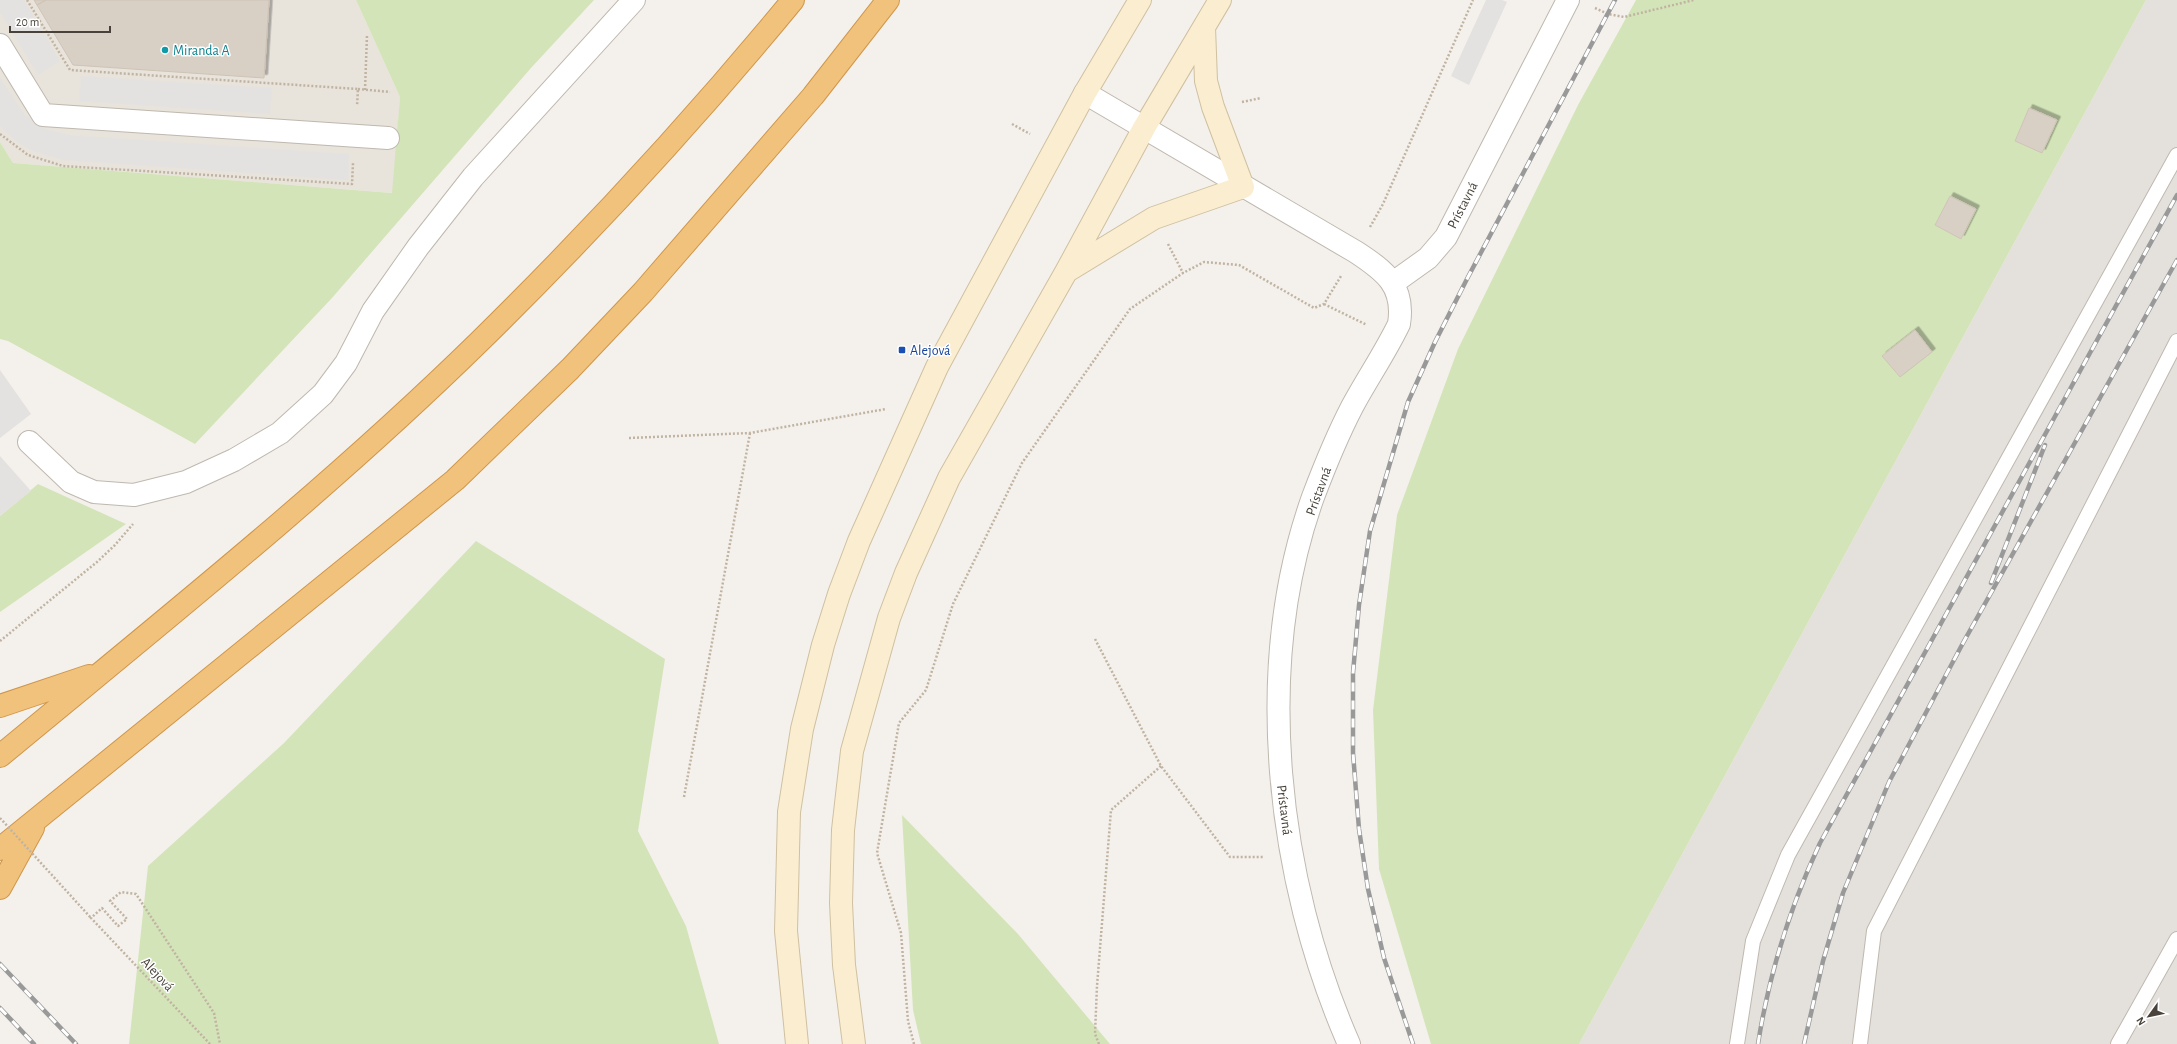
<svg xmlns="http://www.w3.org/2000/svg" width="2177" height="1044" viewBox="0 0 2177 1044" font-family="'Alegreya Sans',sans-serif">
<defs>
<filter id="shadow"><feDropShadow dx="3.5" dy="-3.5" stdDeviation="0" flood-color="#0004"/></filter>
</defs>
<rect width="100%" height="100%" fill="#f4f1ec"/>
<!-- residential -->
<path fill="#e8e3db" d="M 0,0 L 356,0 L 400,97 L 393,193 L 13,163 L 0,142 Z"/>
<!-- industrial -->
<path fill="#e4e1dd" d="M 2146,0 L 2177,0 L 2177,1044 L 1579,1044 Z"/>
<!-- green -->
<path fill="#d4e4b9" d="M 356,0 L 594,0 L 531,68 L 332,298 L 195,444 L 8,341 L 0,339 L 0,142 L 13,163 L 392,193 L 400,97 Z
M 1636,0 L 2146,0 L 1579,1044 L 1431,1044 L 1379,869 L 1373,710 L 1397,515 L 1458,349 L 1578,105 Z
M 38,484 L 126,524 L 0,612 L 0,516 Z
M 476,541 L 665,659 L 638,831 L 686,926 L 719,1044 L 129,1044 L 148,866 L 284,743 Z
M 902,815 L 1018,934 L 1110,1044 L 921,1044 L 913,1010 Z"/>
<!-- parking -->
<path fill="#e4e2e0" d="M 0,0 L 24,0 L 60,61 L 38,75 L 0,12 Z
M 1486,0 L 1502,0 L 1507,2 L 1469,85 L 1451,76 Z
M 81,76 L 272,88 L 270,114 L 79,101 Z
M 0,78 L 24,114 L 45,129 L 69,135 L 349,154 L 348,180 L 64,160 L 33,151 L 17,142 L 0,126 Z
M 0,370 L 31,414 L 0,438 Z
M 0,456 L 31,491 L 0,516 Z"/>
<!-- building -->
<path fill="#d8cfc5" stroke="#cfc4b6" filter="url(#shadow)" d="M 34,0 L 46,0 L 37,5 Z
M 46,0 L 269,0 L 264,78 L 73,65 L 37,5 Z
M 2029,108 L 2057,120 L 2042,153 L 2015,141 Z
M 1950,196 L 1976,209 L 1961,239 L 1935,225 Z
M 1915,330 L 1932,352 L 1900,377 L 1882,356 Z"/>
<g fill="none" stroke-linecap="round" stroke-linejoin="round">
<!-- lane casing -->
<g stroke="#bfb8af" stroke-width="16">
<path id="lane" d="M 1737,1044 L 1753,941 L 1788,855 L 2177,155
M 1860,1044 L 1874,931 L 2177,341
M 2118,1044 L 2177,939"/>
</g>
<!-- street casing -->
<g stroke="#bfb8af" stroke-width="24">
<path id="street" d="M 0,45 L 43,115 L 388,138
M 1085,93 L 1356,252 C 1385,271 1405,286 1399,324 C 1385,353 1367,379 1352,407 C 1338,434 1324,468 1313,497 C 1252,668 1277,880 1349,1044
M 1393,283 L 1428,258 L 1446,237 L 1568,0
M 29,442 L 71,482 L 94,492 L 134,495 L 186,482 L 234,460 L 280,433 L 323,394 L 346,363 L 373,311 L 418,247 L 473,177 L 634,0"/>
</g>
<!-- secondary casing -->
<g stroke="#cfc0a0" stroke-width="24">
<path id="secondary" d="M 1067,271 L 1154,218 L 1243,187 L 1213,107 L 1206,81 L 1204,27
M 797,1044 L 786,931 L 789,812 L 802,729 L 823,645 L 839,594 L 859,541 L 937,367 L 1085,93 L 1140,0
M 854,1044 L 844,965 L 841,903 L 843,830 L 852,751 L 889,618 L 906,573 L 949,478 L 1066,272 L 1144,128 L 1220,0"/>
</g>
<!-- highway casing -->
<g stroke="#d0964b" stroke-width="24">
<path id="highway" d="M 0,706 L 89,676
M 0,756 C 163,621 329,489 480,341 C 590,233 695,119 793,0
M 0,849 L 455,480 L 570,369 L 643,292 L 813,96 L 888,0
M 0,888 L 33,828"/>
</g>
<!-- path -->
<path stroke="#c0b3a2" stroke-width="2.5" stroke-dasharray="2 2" stroke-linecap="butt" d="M 27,0 L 70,70 L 358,89 L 357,106
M 1595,8 L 1608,14 L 1624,17 L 1694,0
M 358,89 L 390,92
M 365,90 L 367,35
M 1242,102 L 1261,98
M 1012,124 L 1030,134
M 0,134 L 28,155 L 63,166 L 352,184 L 353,163
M 1370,227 L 1383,204 L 1473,0
M 1168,244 L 1183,273
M 1324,304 L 1367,325
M 629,438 L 750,433 L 886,409
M 1095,639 L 1161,766 L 1230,857 L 1264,857
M 0,641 L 97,562 L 115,545 L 133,524
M 684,797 L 750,433
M 210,1044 L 91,918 L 102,908 L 118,926 L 127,919 L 110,901 L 121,892 L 136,894 L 214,1013 L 220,1044
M 914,1044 L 908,1021 L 901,933 L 877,853 L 899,723 L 926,690 L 953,604 L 1022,463 L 1130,309 L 1183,273 L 1204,262 L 1239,265 L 1314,308 L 1324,304 L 1341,276
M 1099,1044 L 1095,1034 L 1097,986 L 1111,810 L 1161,766"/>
<!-- lane -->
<use href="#lane" stroke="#fff" stroke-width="14"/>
<!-- street -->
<use href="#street" stroke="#fff" stroke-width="22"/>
<!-- secondary -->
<use href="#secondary" stroke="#faedd0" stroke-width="22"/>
<!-- highway -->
<use href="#highway" stroke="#f1c27b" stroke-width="22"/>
<!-- rail casing -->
<g stroke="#999" stroke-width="4.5">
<path id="rail" d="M 1991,583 L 2045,445
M 0,964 L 76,1044
M 0,1008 L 34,1044
M 1413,1044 L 1384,958 L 1368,889 L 1359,829 L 1353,753 L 1353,673 L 1359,605 L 1370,531 L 1408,402 L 1435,342 L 1468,277 L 1615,0
M 1758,1044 C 1769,974 1790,907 1820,843 L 2177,195
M 1804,1044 L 1823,961 L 1843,893 L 1889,782 L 1963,643 L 2177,260"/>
</g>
<!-- rail -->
<use href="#rail" stroke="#fff" stroke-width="3" stroke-dasharray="9" stroke-linecap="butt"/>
<!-- path-bridge -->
<path stroke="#c0b3a2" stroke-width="2.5" stroke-dasharray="2 2" stroke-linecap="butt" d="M 0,818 L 91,918"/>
</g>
<!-- markers -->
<circle fill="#0f9aa8" stroke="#fff" stroke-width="1.5" cx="165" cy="50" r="4"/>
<rect fill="#1a4fb4" stroke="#fff" stroke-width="1.5" x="898" y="346" width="8" height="8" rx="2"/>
<g text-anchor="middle" stroke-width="3" stroke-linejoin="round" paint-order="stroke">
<!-- culture labels -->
<g font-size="14" fill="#0d838f" stroke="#fff" text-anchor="start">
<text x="173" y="55">Miranda A</text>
</g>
<!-- street labels -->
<g font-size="14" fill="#48423a" stroke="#fff">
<text transform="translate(1462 205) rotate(-63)" y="5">Prístavná</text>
<text transform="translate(1318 491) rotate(-70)" y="5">Prístavná</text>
<text transform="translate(1285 810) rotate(83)" y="5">Prístavná</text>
<text transform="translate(158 974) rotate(47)" y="5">Alejová</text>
</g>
<!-- transit labels -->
<g font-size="14" fill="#164399" stroke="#fff" text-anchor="start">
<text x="910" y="355">Alejová</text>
</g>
</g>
<!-- north arrow -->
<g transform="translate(2149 1016) rotate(237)" stroke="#ffffff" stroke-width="3" paint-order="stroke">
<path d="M0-3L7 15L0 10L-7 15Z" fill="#48423a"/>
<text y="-6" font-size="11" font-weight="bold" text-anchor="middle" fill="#48423a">N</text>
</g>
<!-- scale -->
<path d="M10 26v6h100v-6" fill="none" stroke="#48423a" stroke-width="2"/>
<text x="16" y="26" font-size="12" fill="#48423a" stroke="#ffffff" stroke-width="3" paint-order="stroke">20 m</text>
</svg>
